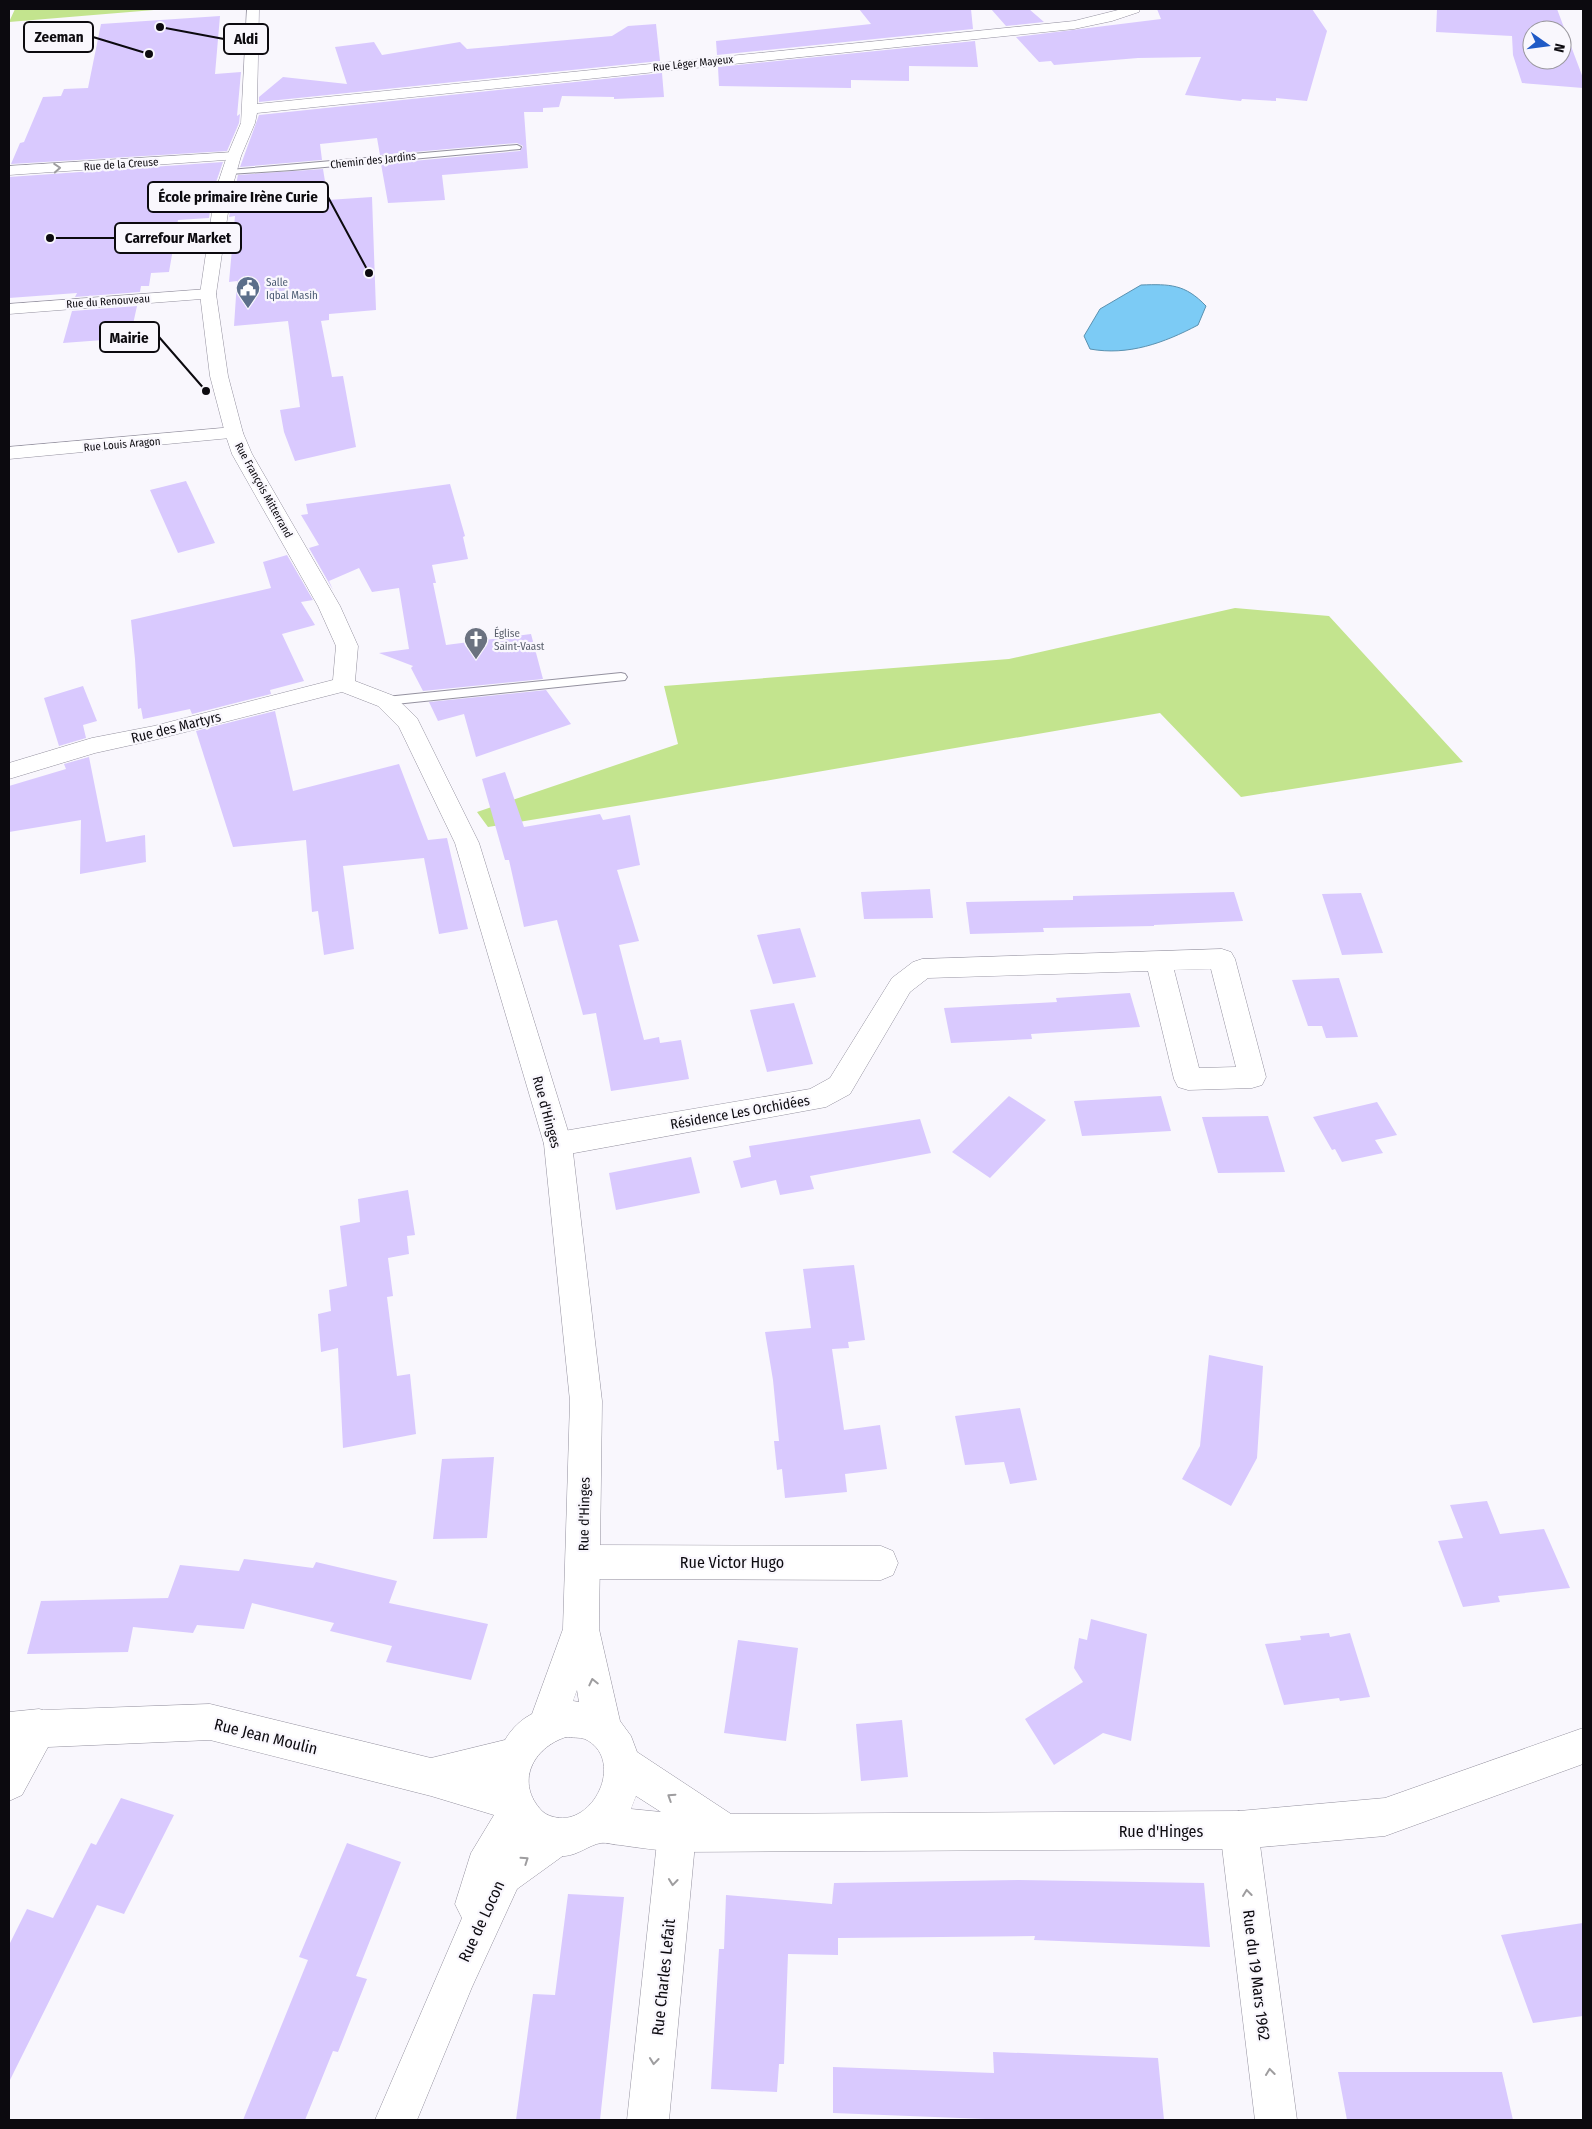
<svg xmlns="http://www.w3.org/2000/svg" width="1592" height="2129" viewBox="0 0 1592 2129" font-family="'Fira Sans Condensed',sans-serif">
<rect width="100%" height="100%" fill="#f9f7fd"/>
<!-- green -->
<path fill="#c3e48e" d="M 15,9 L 166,9 L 9,22 Z
M 1235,608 L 1329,616 L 1463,762 L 1241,797 L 1160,713 C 936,751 712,791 488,827 L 477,812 L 678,744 L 664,686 L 1009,659 Z"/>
<!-- water -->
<path fill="#7ccbf5" stroke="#5a91b0" d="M 1141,285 C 1170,284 1185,284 1206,306 L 1198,325 C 1164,343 1128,356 1090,349 L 1084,336 L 1100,309 Z"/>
<!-- building -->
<path fill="#d9c9fe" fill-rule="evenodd" d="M 859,9 L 971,9 L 973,29 L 717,55 L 716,41 L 871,24 Z
M 991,9 L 1029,9 L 1044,22 L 1006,26 Z
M 1157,9 L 1312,9 L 1327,31 L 1307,101 L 1276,98 L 1276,101 L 1242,99 L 1241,101 L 1185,95 L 1201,57 L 1138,58 L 1054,65 L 1051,61 L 1039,62 L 1016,37 L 1161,19 Z
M 1437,9 L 1557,9 L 1583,78 L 1583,88 L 1522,83 L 1513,55 L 1512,36 L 1436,32 ZM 1532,30 L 1562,30 L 1562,60 L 1532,60 Z
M 220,16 L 215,74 L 241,72 L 237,116 L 240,114 L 239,123 L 227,151 L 11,164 L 20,143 L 24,142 L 43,97 L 61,96 L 64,89 L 88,88 L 101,24 Z
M 656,24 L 660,61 L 259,102 L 259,97 L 283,77 L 347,84 L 335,47 L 374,42 L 382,55 L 460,42 L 467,49 L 612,36 L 628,26 Z
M 975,41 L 978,67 L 909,66 L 909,81 L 851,80 L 851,88 L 719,86 L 718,67 Z
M 662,73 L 664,97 L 614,99 L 614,97 L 562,96 L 559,107 L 543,108 L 543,112 L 524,112 L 528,168 L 442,175 L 445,200 L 388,203 L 381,164 L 520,151 L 523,146 L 517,143 L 380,155 L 377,138 L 320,144 L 322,160 L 240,167 L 259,115 Z
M 223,162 L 213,191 L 209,218 L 178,220 L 169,272 L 151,273 L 149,286 L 141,286 L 140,292 L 75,297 L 77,293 L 9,298 L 9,177 Z
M 323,169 L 328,200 L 372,197 L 376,310 L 329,314 L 329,320 L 321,321 L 332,377 L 343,376 L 356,447 L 295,461 L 284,432 L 280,410 L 300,407 L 288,321 L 234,326 L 237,281 L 229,282 L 235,216 L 229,217 L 238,175 Z
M 137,306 L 130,338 L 63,343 L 72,311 Z
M 186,481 L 215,543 L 178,553 L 150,490 Z
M 450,484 L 465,536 L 463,537 L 468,559 L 432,565 L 436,583 L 433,583 L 446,645 L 531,634 L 543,679 L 423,691 L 411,668 L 413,666 L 379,653 L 409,649 L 399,588 L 372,592 L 359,568 L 329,581 L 333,590 L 309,548 L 319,545 L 301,515 L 308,514 L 306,504 Z
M 287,555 L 313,600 L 301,602 L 315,625 L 282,634 L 304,681 L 270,690 L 271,694 L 192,714 L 190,709 L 143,719 L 141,708 L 138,709 L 135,659 L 131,620 L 271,588 L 263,562 Z
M 83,686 L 97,721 L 83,725 L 86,738 L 59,746 L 44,698 Z
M 546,690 L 571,724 L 476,757 L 464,714 L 438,721 L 429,702 Z
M 275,711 L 293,791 L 399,764 L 428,840 L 447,838 L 468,929 L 439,934 L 424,858 L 343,866 L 354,949 L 324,955 L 318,911 L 312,912 L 306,840 L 233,847 L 196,731 Z
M 89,757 L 106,842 L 145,835 L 146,862 L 80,874 L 81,820 L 9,832 L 9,786 L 66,769 L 64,764 Z
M 505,772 L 524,827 L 600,814 L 603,820 L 630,815 L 640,865 L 617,870 L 639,941 L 619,945 L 644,1040 L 659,1037 L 660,1043 L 681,1040 L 689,1079 L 611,1091 L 596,1013 L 583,1015 L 557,920 L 524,927 L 509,860 L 505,860 L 482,779 Z
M 930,889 L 933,918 L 864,919 L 861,892 Z
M 1234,892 L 1243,921 L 1154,925 L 1154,926 L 1043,928 L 1044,932 L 970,934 L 966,902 L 1073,900 L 1073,896 Z
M 1361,893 L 1383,953 L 1342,955 L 1322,894 Z
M 800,928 L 816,977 L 773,984 L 757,935 Z
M 1339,978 L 1358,1037 L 1326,1038 L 1322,1026 L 1308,1026 L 1292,980 Z
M 1130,993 L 1140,1027 L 1031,1034 L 1032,1039 L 951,1043 L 944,1008 L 1057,1002 L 1056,998 Z
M 794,1003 L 813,1064 L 767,1072 L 750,1010 Z
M 1009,1096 L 1046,1120 L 990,1178 L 952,1152 Z
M 1161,1096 L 1171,1131 L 1082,1136 L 1074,1101 Z
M 1377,1102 L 1397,1135 L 1375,1140 L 1383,1153 L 1342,1162 L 1335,1149 L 1332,1150 L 1313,1117 Z
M 1268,1116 L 1285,1172 L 1218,1173 L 1202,1117 Z
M 920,1119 L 931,1153 L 810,1176 L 814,1189 L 780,1195 L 776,1180 L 741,1188 L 733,1161 L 751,1157 L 749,1146 Z
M 691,1157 L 700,1193 L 616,1210 L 609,1173 Z
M 408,1190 L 415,1235 L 407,1236 L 409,1254 L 388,1258 L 393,1296 L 387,1297 L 397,1376 L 410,1374 L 416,1434 L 343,1448 L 338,1348 L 321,1352 L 318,1314 L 331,1311 L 329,1290 L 347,1286 L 340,1226 L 360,1222 L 358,1199 Z
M 854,1265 L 865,1340 L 848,1342 L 849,1348 L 832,1349 L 844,1430 L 880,1425 L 887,1469 L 845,1474 L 847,1492 L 785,1498 L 782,1469 L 777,1470 L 774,1441 L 779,1441 L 773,1380 L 765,1332 L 811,1328 L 803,1269 Z
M 1209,1355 L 1263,1366 L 1257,1458 L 1231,1506 L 1182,1479 L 1200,1446 Z
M 1020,1408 L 1037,1480 L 1010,1484 L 1004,1462 L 965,1465 L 955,1416 Z
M 494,1457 L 487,1538 L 433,1539 L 442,1459 Z
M 1487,1501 L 1500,1534 L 1544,1529 L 1570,1588 L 1498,1596 L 1500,1602 L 1463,1607 L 1438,1541 L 1463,1538 L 1450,1505 Z
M 244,1559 L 313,1568 L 316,1562 L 397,1581 L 389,1603 L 488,1624 L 471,1680 L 386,1662 L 392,1646 L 330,1631 L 334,1623 L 252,1603 L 244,1629 L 197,1625 L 193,1633 L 133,1627 L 128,1652 L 27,1654 L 41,1601 L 168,1598 L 180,1565 L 239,1571 Z
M 1091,1619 L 1147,1634 L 1131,1741 L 1103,1733 L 1054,1765 L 1025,1719 L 1083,1682 L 1074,1668 L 1079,1638 L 1087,1640 Z
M 1329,1633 L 1330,1637 L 1350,1633 L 1370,1697 L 1340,1701 L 1339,1698 L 1284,1705 L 1265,1644 L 1301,1640 L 1300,1636 Z
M 738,1640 L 798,1648 L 786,1741 L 724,1733 Z
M 902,1720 L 908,1777 L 861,1781 L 856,1724 Z
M 121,1798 L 174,1815 L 124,1914 L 97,1905 L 9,2082 L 9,1945 L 27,1909 L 53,1918 L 91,1843 L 96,1845 Z
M 347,1843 L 401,1862 L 356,1976 L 367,1979 L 338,2052 L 333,2051 L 305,2120 L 243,2120 L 308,1960 L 299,1957 Z
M 1019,1880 L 1204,1883 L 1210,1947 L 1034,1940 L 1035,1936 L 838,1938 L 838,1955 L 788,1954 L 784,2064 L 779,2064 L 777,2092 L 711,2089 L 719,1949 L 724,1949 L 726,1895 L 832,1904 L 834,1883 Z
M 568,1894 L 624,1897 L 600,2120 L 516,2120 L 533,1994 L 555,1995 Z
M 1583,1923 L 1583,2016 L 1533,2023 L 1501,1935 Z
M 993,2052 L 1158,2058 L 1164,2120 L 1011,2120 L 833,2113 L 833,2067 L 994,2073 Z
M 1338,2072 L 1502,2072 L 1513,2120 L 1347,2120 Z"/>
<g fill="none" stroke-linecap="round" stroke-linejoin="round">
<!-- lane casing -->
<g stroke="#94919f" stroke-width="2">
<path id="lane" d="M 517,145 L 521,147 L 520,149 L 292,170 L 229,174 L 225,172 L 229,170 Z
M 621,673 L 625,674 L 627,677 L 625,680 L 386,705 L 380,701 L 386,697 Z"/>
</g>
<!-- street casing -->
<g stroke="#94919f" stroke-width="1">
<path id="street" d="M 234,152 L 239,153 L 241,156 L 239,159 L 9,175 L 9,166 Z
M 208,289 L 214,290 L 216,294 L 214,298 L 9,314 L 9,304 Z
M 234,427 L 241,429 L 243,433 L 241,437 L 9,459 L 9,447 Z
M 1222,949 L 1231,952 L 1235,959 L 1266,1077 L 1262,1085 L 1252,1088 L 1188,1090 L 1178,1087 L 1174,1079 L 1148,971 L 928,978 L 910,992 L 850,1094 L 826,1107 L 558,1156 L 548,1152 L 544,1144 L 548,1136 L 558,1132 L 810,1089 L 830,1078 L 892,978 L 913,962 L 922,959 ZM 1211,969 L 1236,1067 L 1199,1068 L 1174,970 Z
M 583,1545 L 881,1546 L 893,1551 L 898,1563 L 893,1575 L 881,1580 L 583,1579 L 571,1574 L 566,1562 L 571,1550 Z
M 210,1704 L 431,1758 L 517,1737 L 530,1743 L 536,1756 L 530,1769 L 499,1779 L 526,1789 L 536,1811 L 522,1839 L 545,1824 L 558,1818 L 571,1824 L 577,1837 L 571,1850 L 517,1889 L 472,1987 L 417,2120 L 375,2120 L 462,1918 L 455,1904 L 471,1853 L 494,1815 L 431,1796 L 210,1740 L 48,1747 L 22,1795 L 9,1801 L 9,1712 L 39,1709 L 43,1710 Z
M 1239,1811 L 1252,1817 L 1258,1830 L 1297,2120 L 1255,2120 L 1220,1830 L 1226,1817 Z
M 677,1814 L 690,1820 L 696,1833 L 669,2120 L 627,2120 L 658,1833 L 664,1820 Z"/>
</g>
<!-- secondary casing -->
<g stroke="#94919f" stroke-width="1">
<path id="secondary" d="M 247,9 L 259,9 L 257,104 L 1074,21 L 1122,9 L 1140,9 L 1139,12 L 1112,21 L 1074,29 L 257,113 L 255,123 L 241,156 L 231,192 L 216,294 L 228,376 L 243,433 L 252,454 L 340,606 L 358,646 L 355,681 L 394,696 L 417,718 L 479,843 L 572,1144 L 602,1401 L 599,1629 L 620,1721 L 631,1736 L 637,1752 L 731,1814 L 1239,1811 L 1385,1798 L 1583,1728 L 1583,1764 L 1385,1836 L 1239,1849 L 677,1852 C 658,1850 639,1848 620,1845 C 614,1845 606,1842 601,1843 C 589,1845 578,1855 565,1856 C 521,1858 485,1814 493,1772 C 498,1748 510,1725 532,1714 L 563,1629 L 570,1401 L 544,1144 L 455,843 L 399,727 L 378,706 L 342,692 L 154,740 L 95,753 L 9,779 L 9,763 L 92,738 L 154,726 L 333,680 L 336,646 L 318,606 L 232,454 L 225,433 L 210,376 L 200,294 L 215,192 L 227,156 L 241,123 ZM 577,1690 L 579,1702 L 573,1701 ZM 566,1737 C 572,1738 579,1737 585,1739 C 624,1758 597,1821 559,1818 C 552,1817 546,1815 542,1811 C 515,1783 532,1748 566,1737 ZM 636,1796 L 661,1812 L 631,1809 Z"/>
</g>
<!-- lane -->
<use href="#lane" fill="#fff" fill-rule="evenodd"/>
<!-- street -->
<use href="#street" fill="#fff" fill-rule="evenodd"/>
<!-- secondary -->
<use href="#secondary" fill="#fff" fill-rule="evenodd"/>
</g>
<!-- one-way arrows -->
<defs><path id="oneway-chevron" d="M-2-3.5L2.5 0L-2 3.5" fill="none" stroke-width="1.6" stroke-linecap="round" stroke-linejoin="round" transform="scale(1.25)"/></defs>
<g stroke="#9e9d9f">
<use href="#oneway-chevron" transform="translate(57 168) rotate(-4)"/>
<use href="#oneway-chevron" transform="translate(593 1682) rotate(-103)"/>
<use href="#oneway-chevron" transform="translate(671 1797) rotate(-147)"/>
<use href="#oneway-chevron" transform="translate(525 1860) rotate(-34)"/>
<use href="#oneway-chevron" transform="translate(673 1882) rotate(96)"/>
<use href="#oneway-chevron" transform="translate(1247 1893) rotate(-97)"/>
<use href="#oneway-chevron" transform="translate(654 2061) rotate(96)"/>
<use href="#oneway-chevron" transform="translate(1270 2072) rotate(-97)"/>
</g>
<!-- icons -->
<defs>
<g id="civic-pin" transform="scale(1.25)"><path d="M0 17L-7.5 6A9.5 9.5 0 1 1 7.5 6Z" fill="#5c6f8a" stroke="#f9f7fd"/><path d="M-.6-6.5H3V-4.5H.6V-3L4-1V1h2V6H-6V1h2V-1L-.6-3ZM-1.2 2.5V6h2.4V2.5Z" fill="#fff"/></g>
<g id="church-pin" transform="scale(1.25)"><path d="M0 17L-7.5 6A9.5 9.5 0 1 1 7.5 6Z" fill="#6b7280" stroke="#f9f7fd"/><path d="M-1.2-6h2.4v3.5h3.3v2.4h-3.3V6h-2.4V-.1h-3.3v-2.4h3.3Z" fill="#fff"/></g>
</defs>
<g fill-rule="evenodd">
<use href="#civic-pin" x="248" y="288"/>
<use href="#church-pin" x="476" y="639"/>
</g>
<g text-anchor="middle" stroke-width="4.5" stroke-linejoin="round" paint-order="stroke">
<!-- far-street labels -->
<g font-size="11" fill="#0c0a0f" stroke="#f9f7fd">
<text transform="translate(693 63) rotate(-6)" y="4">Rue Léger Mayeux</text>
<text transform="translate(373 160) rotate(-6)" y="4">Chemin des Jardins</text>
<text transform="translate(121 164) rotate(-4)" y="4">Rue de la Creuse</text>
<text transform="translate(108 301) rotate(-4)" y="4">Rue du Renouveau</text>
<text transform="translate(122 444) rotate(-5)" y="4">Rue Louis Aragon</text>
<text transform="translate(264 490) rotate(61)" y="4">Rue François Mitterrand</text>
</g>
<!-- far-service labels -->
<g font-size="11" fill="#4e5e75" stroke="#f9f7fd" text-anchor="start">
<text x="266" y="286">Salle<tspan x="266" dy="13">Iqbal Masih</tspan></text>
</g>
<!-- far-worship labels -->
<g font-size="11" fill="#5b616d" stroke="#f9f7fd" text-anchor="start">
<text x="494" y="637">Église<tspan x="494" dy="13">Saint-Vaast</tspan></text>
</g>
<!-- street labels -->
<g font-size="14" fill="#0c0a0f" stroke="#f9f7fd">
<text transform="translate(176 727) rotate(-14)" y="5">Rue des Martyrs</text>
<text transform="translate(547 1112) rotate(75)" y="5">Rue d'Hinges</text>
<text transform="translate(740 1112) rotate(-10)" y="5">Résidence Les Orchidées</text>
<text transform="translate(584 1514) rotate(-89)" y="5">Rue d'Hinges</text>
</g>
<!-- near-street labels -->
<g font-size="16" fill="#0c0a0f" stroke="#f9f7fd">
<text x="732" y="1568">Rue Victor Hugo</text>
<text transform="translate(266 1736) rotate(14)" y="6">Rue Jean Moulin</text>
<text x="1161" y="1837">Rue d'Hinges</text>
<text transform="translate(481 1921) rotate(-65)" y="6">Rue de Locon</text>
<text transform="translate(1257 1975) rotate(83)" y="6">Rue du 19 Mars 1962</text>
<text transform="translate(663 1977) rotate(-84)" y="6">Rue Charles Lefait</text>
</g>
</g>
<!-- callouts -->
<path fill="none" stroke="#0c0a0f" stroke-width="2" d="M149 54L93 37M160 27L224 39M369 273L328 197M50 238L115 238M206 391L159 337"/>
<g fill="#0c0a0f" stroke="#f9f7fd" stroke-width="2">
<circle cx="149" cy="54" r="5"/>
<circle cx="160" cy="27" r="5"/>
<circle cx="369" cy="273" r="5"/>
<circle cx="50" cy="238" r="5"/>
<circle cx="206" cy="391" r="5"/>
</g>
<g fill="#f9f7fd" stroke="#0c0a0f" stroke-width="2">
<rect x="24" y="22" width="69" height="30" rx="5"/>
<rect x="224" y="24" width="44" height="30" rx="5"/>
<rect x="148" y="182" width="180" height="30" rx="5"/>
<rect x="115" y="223" width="126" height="30" rx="5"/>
<rect x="100" y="322" width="59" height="30" rx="5"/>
</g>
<g font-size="15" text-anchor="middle" font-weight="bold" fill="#0c0a0f">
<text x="59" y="42">Zeeman</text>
<text x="246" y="44">Aldi</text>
<text x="238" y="202">École primaire Irène Curie</text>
<text x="178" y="243">Carrefour Market</text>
<text x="129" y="343">Mairie</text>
</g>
<!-- border -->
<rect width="1592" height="2129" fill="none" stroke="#0c0a0f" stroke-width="20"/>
<!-- north arrow -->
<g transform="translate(1547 45) rotate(104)"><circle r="24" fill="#f9f7fd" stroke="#9a989e"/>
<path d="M0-4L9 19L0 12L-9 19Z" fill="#205ac6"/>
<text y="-8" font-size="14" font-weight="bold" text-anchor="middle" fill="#0c0a0f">N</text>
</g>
</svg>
